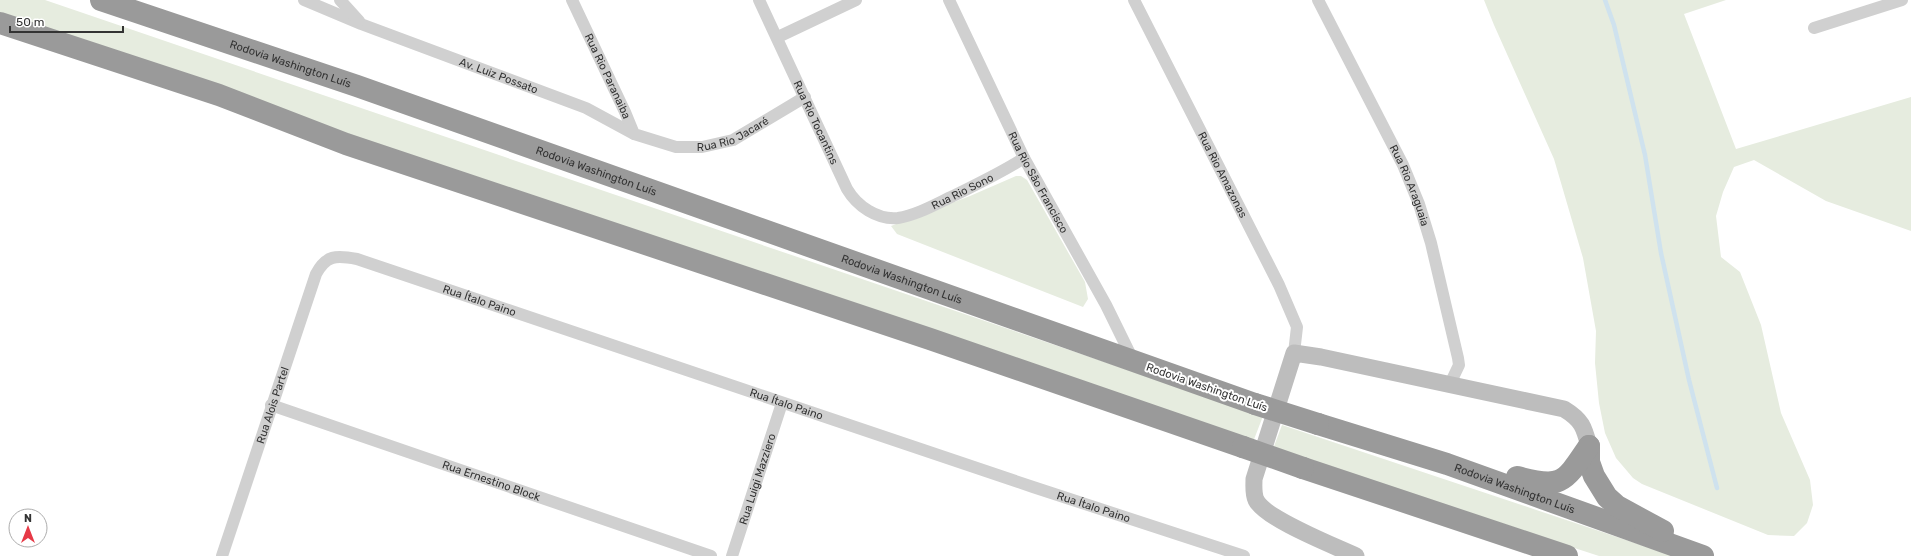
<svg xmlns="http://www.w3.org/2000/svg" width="1911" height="556" viewBox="0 0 1911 556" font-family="Rubik,sans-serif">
<rect width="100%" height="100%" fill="#fff"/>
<!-- green -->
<path fill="#e6ecdf" d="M 0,0 L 45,0 L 1263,416 L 1253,442 L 0,21 Z
M 1484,0 L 1726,0 L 1684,14 L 1736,149 L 1911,97 L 1911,231 L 1826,201 L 1754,160 L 1734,167 L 1723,192 L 1716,216 L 1721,257 L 1740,272 L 1761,325 L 1781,413 L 1810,480 L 1813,505 L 1807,523 L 1794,536 L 1768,535 L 1642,484 L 1633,478 L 1616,458 L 1605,433 L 1599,403 L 1595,363 L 1596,331 L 1583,258 L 1554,159 L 1494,25 Z
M 1016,176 L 1021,176 L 1027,180 L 1085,282 L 1088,299 L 1083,307 L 897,234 L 891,226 L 970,196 Z
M 1282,425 L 1674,556 L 1599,556 L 1273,449 Z"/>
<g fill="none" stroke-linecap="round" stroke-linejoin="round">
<!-- stream -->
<path stroke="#cfe2ee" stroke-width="4.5" d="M 1605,0 L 1614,25 L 1645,155 L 1661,253 L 1689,380 L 1717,488"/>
<!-- street -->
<g stroke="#d0d0d0" stroke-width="12">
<path id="s1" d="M 304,0 L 361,24 L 586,108 L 634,134"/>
<path d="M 340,0 L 359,21"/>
<path id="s2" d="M 572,0 L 625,112 L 634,134 L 676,147 L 702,147 L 733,140 L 805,97"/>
<path id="s3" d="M 759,0 L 847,189 C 857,206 877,220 898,218 C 917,215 936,204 953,196 C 977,184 1001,173 1024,158"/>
<path id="s4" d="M 949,0 L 1024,158 L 1106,305 L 1134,362"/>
<path id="s5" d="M 1134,0 L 1279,285 L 1297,327 L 1294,353"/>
<path id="s6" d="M 1318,0 L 1403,165 L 1419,204 L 1431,243 L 1458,358 L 1459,365 L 1450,384"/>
<path d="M 1814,28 L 1902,0"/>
<path d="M 778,37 L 856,0"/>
<path id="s7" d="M 271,405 L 711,556"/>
<path id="s8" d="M 222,556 L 316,274 C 326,255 336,255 357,259 L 1033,487 L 1244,556"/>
<path id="s9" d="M 732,556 L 782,403"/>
</g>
<!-- secondary -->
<path stroke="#bdbdbd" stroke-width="17" d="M 1356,556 C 1335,546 1265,519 1256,500 C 1253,493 1254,486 1254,479 L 1294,353 L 1321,357 L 1564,409 C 1582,420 1584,427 1589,446"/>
<!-- highway -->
<g stroke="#9a9a9a" stroke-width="22">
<path id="s10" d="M 101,0 L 357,86 L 1255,404"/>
<path d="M 0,23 L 219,95 L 346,144 L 930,339 L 1243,447"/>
<path id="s11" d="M 1318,424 L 1447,464 L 1703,556"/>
<path d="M 1589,446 L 1589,462 L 1594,476 L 1607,497 L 1617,506 L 1663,531"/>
<path d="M 1303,468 L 1567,556"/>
<path d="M 1517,477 C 1562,489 1564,483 1589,446"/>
</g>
<!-- highway-bridge -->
<path stroke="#9a9a9a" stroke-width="22" d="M 1255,404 L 1318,424
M 1243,447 L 1303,468"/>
</g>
<g text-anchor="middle" stroke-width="4" stroke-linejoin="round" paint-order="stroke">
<!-- street labels -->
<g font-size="11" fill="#333" stroke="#fff">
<text dy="4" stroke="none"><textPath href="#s10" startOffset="200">Rodovia Washington Luís</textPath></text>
<text dy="4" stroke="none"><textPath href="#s1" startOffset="209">Av. Luiz Possato</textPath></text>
<text dy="4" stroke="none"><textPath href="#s2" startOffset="84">Rua Rio Paranaiba</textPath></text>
<text dy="4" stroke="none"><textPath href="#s3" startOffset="135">Rua Rio Tocantins</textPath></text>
<text dy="4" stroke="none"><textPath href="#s2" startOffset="251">Rua Rio Jacaré</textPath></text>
<text dy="4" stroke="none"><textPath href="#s10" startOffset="524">Rodovia Washington Luís</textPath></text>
<text dy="4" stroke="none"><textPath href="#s5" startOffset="196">Rua Rio Amazonas</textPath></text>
<text dy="4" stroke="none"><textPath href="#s4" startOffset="203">Rua Rio São Francisco</textPath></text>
<text dy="4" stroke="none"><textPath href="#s6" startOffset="207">Rua Rio Araguaia</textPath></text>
<text dy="4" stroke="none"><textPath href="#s3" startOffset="340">Rua Rio Sono</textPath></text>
<text dy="4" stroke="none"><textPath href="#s10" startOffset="848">Rodovia Washington Luís</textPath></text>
<text dy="4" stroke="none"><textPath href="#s8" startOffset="475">Rua Ítalo Paino</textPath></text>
<text transform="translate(1207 387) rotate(19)" y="4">Rodovia Washington Luís</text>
<text dy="4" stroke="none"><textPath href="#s8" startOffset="799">Rua Ítalo Paino</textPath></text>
<text dy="4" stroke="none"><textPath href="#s8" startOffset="159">Rua Alois Partel</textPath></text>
<text dy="4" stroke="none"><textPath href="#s9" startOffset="81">Rua Luigi Mazziero</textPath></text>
<text dy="4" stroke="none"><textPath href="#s7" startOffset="233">Rua Ernestino Block</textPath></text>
<text dy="4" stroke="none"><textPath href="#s11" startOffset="207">Rodovia Washington Luís</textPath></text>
<text dy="4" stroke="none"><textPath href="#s8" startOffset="1123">Rua Ítalo Paino</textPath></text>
</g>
</g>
<!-- north arrow -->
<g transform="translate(28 528)"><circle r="19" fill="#ffffff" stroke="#adadad"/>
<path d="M0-3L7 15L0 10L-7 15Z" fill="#e63946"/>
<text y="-6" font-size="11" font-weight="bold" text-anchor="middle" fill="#333333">N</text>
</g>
<!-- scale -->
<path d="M10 26v6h113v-6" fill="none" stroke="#333333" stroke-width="2"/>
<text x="16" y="26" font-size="12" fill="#333333" stroke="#ffffff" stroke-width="3" paint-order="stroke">50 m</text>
</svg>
